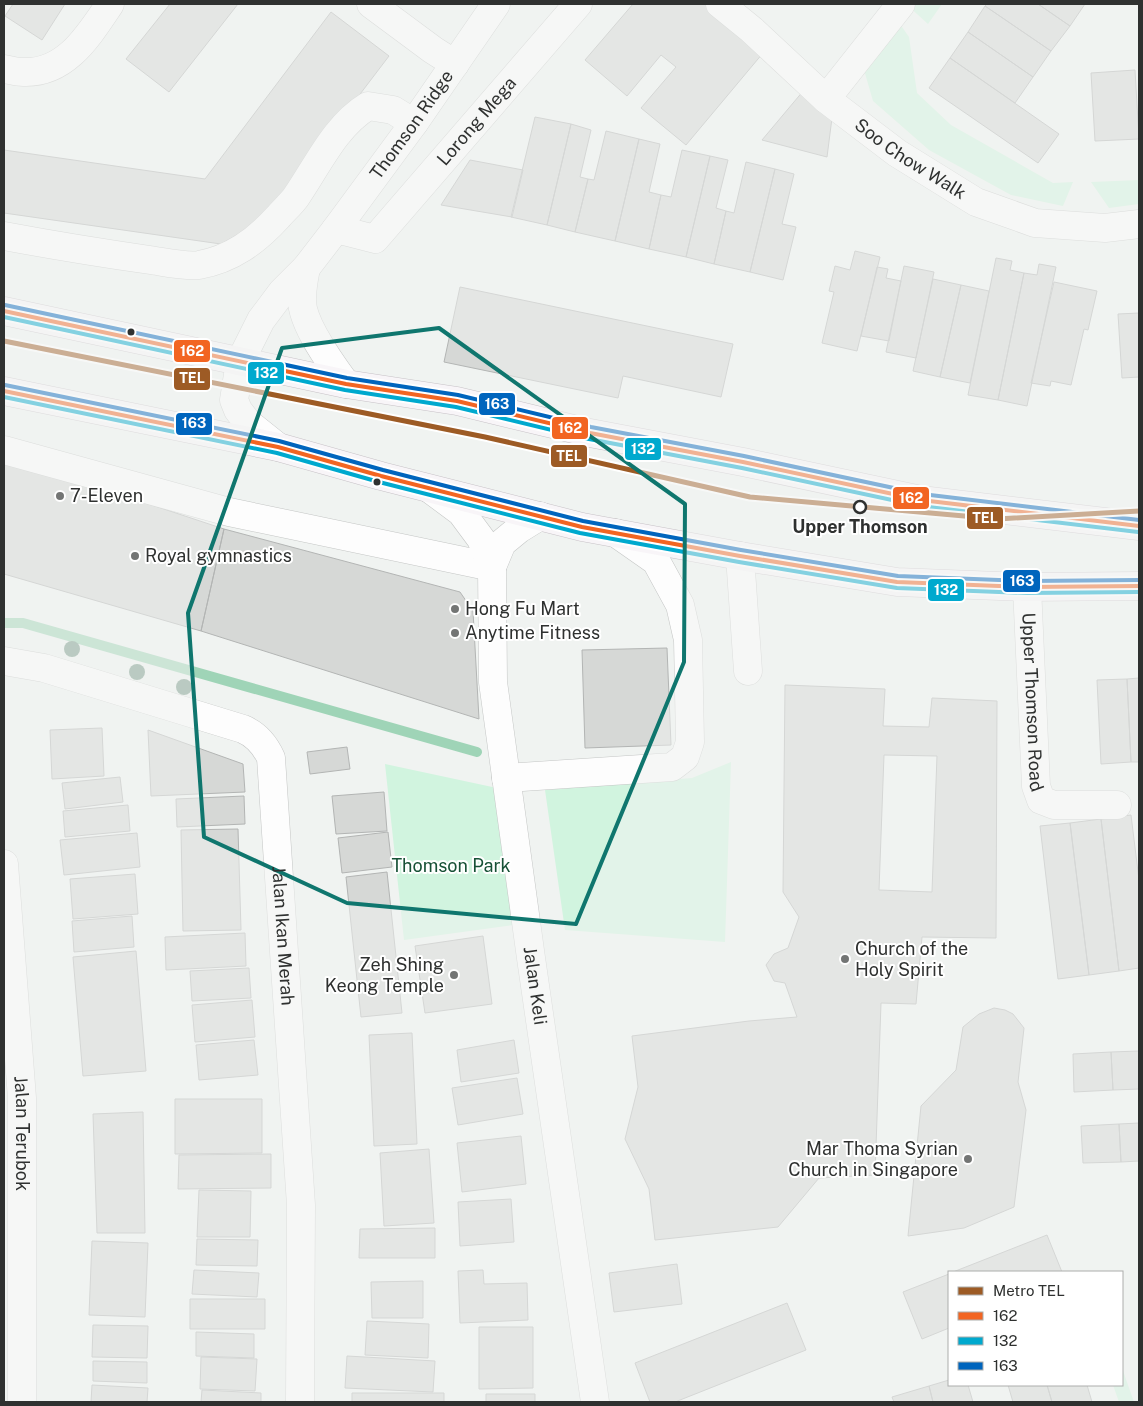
<svg xmlns="http://www.w3.org/2000/svg" width="1143" height="1406" viewBox="0 0 1143 1406" font-family="'Public Sans',sans-serif">
<rect width="100%" height="100%" fill="#f0f3f1"/>
<!-- green -->
<path fill="#d1f4df" d="M 906,4 L 942,4 L 928,24 Z
M 893,14 L 909,37 L 917,93 L 951,125 L 1053,183 L 1073,182 L 1063,206 L 1011,195 L 929,150 L 873,101 L 860,56 Z
M 1139,180 L 1139,204 L 1109,208 L 1091,182 Z
M 731,762 L 725,942 L 565,930 L 545,790 L 692,778 Z
M 385,764 L 497,788 L 513,925 L 404,940 Z
M 1122,1368 L 1134,1402 L 1119,1402 L 1113,1385 L 1122,1385 Z"/>
<g fill="none" stroke-linecap="round" stroke-linejoin="round">
<!-- stream -->
<path stroke="#9fd4b7" stroke-width="10" d="M 4,623 L 23,623 L 477,752"/>
</g>
<!-- building -->
<path fill="#d6d8d6" stroke="#b3b5b4" fill-rule="evenodd" d="M 13,4 L 65,4 L 42,40 L 5,16 Z
M 170,4 L 238,4 L 169,92 L 126,59 Z
M 633,4 L 705,4 L 763,53 L 686,145 L 641,108 L 676,67 L 661,55 L 627,96 L 585,60 Z
M 987,4 L 1038,4 L 1070,26 L 1051,51 L 985,6 Z
M 1038,4 L 1085,4 L 1070,26 Z
M 985,6 L 1051,51 L 1033,77 L 968,32 Z
M 331,12 L 389,56 L 265,219 L 221,244 L 4,213 L 4,150 L 205,179 Z
M 968,32 L 1033,77 L 1015,103 L 950,58 Z
M 950,58 L 1059,134 L 1038,163 L 929,88 Z
M 1135,70 L 1139,139 L 1095,141 L 1091,73 Z
M 804,90 L 833,110 L 827,157 L 762,140 Z
M 535,117 L 571,124 L 547,225 L 511,217 Z
M 571,124 L 591,130 L 580,177 L 588,179 L 575,232 L 547,225 Z
M 606,131 L 639,139 L 615,241 L 575,232 L 588,179 L 594,180 Z
M 639,139 L 660,144 L 649,192 L 661,195 L 649,249 L 615,241 Z
M 682,150 L 710,156 L 686,257 L 649,249 L 661,195 L 671,197 Z
M 710,156 L 728,160 L 716,208 L 726,211 L 714,264 L 686,257 Z
M 470,160 L 523,170 L 512,217 L 441,205 Z
M 746,162 L 775,169 L 750,272 L 714,264 L 726,211 L 734,213 Z
M 775,169 L 794,174 L 782,224 L 796,227 L 783,280 L 750,272 Z
M 855,251 L 880,257 L 857,351 L 822,343 L 834,292 L 829,291 L 835,266 L 850,270 Z
M 996,258 L 1012,261 L 1010,270 L 1024,273 L 998,400 L 968,395 Z
M 1039,264 L 1056,267 L 1027,406 L 998,400 L 1024,273 L 1037,275 Z
M 904,266 L 934,272 L 916,358 L 886,352 Z
M 877,267 L 888,269 L 886,278 L 901,281 L 889,341 L 861,336 Z
M 933,279 L 961,285 L 940,377 L 913,371 Z
M 1054,282 L 1097,291 L 1088,330 L 1084,329 L 1071,385 L 1051,381 L 1050,386 L 1031,383 Z
M 961,285 L 989,291 L 970,383 L 940,377 Z
M 460,287 L 733,344 L 721,397 L 623,376 L 618,398 L 444,362 Z
M 1139,313 L 1139,377 L 1122,378 L 1118,314 Z
M 4,456 L 224,529 L 201,631 L 4,574 Z
M 224,529 L 460,592 L 473,611 L 479,719 L 201,631 Z
M 667,648 L 671,745 L 585,748 L 582,650 Z
M 1139,678 L 1139,762 L 1131,762 L 1127,679 Z
M 1127,679 L 1131,762 L 1101,764 L 1097,680 Z
M 785,685 L 885,689 L 883,726 L 929,727 L 932,698 L 997,701 L 996,938 L 922,937 L 916,1004 L 881,1003 L 875,1175 L 819,1178 L 778,1227 L 655,1240 L 649,1189 L 625,1139 L 638,1087 L 632,1036 L 749,1021 L 797,1017 L 785,983 L 774,981 L 766,965 L 774,954 L 788,948 L 799,917 L 783,892 ZM 884,755 L 937,756 L 932,892 L 879,890 Z
M 102,728 L 104,776 L 52,779 L 50,730 Z
M 148,730 L 243,764 L 245,792 L 151,796 Z
M 347,747 L 350,769 L 310,774 L 307,752 Z
M 120,777 L 123,802 L 65,809 L 62,783 Z
M 384,792 L 387,831 L 336,834 L 332,796 Z
M 244,796 L 245,824 L 177,827 L 176,799 Z
M 128,805 L 130,831 L 65,837 L 63,811 Z
M 1131,815 L 1139,880 L 1139,968 L 1119,971 L 1101,819 Z
M 1101,819 L 1119,971 L 1089,975 L 1070,823 Z
M 1070,823 L 1089,975 L 1058,979 L 1040,826 Z
M 238,829 L 241,930 L 183,931 L 181,830 Z
M 388,832 L 392,867 L 342,873 L 338,838 Z
M 137,833 L 140,867 L 64,875 L 60,840 Z
M 387,872 L 402,1013 L 361,1017 L 346,877 Z
M 135,874 L 138,914 L 73,919 L 70,879 Z
M 132,916 L 134,947 L 74,952 L 72,921 Z
M 245,933 L 246,966 L 166,970 L 165,937 Z
M 483,936 L 492,1004 L 425,1013 L 415,946 Z
M 136,951 L 146,1071 L 83,1076 L 73,957 Z
M 249,968 L 251,998 L 192,1001 L 190,971 Z
M 252,1000 L 255,1037 L 195,1042 L 192,1005 Z
M 994,1008 L 1005,1010 L 1013,1014 L 1024,1028 L 1018,1082 L 1026,1110 L 1014,1207 L 964,1228 L 908,1236 L 921,1106 L 956,1070 L 963,1027 L 979,1014 Z
M 412,1033 L 417,1144 L 374,1146 L 369,1035 Z
M 254,1040 L 258,1075 L 199,1080 L 196,1045 Z
M 514,1040 L 519,1073 L 461,1082 L 457,1050 Z
M 1139,1051 L 1139,1089 L 1113,1090 L 1111,1052 Z
M 1111,1052 L 1113,1090 L 1074,1092 L 1073,1054 Z
M 517,1078 L 523,1114 L 458,1125 L 452,1088 Z
M 175,1099 L 262,1099 L 262,1153 L 175,1154 Z
M 143,1112 L 145,1233 L 97,1233 L 93,1114 Z
M 1139,1123 L 1139,1161 L 1121,1162 L 1119,1124 Z
M 1119,1124 L 1121,1162 L 1083,1163 L 1081,1126 Z
M 521,1136 L 526,1184 L 462,1192 L 457,1143 Z
M 429,1149 L 434,1223 L 384,1226 L 380,1153 Z
M 271,1154 L 271,1188 L 178,1189 L 179,1155 Z
M 199,1190 L 251,1191 L 250,1237 L 197,1237 Z
M 511,1199 L 514,1242 L 460,1246 L 458,1202 Z
M 435,1228 L 435,1258 L 359,1258 L 360,1229 Z
M 1047,1235 L 1062,1272 L 953,1272 Z
M 197,1239 L 258,1240 L 257,1266 L 196,1265 Z
M 92,1241 L 148,1243 L 145,1317 L 89,1315 Z
M 677,1264 L 682,1304 L 614,1312 L 609,1273 Z
M 194,1270 L 259,1273 L 257,1297 L 192,1294 Z
M 483,1270 L 484,1284 L 527,1283 L 528,1320 L 460,1323 L 458,1271 Z
M 949,1274 L 949,1328 L 922,1339 L 903,1292 Z
M 423,1281 L 423,1318 L 372,1318 L 371,1282 Z
M 190,1299 L 265,1299 L 265,1329 L 190,1329 Z
M 787,1303 L 806,1350 L 675,1402 L 650,1402 L 635,1363 Z
M 367,1321 L 429,1324 L 428,1358 L 365,1355 Z
M 93,1325 L 148,1326 L 147,1358 L 92,1357 Z
M 479,1327 L 533,1327 L 533,1388 L 479,1389 Z
M 196,1332 L 254,1334 L 254,1358 L 196,1356 Z
M 347,1356 L 435,1361 L 433,1392 L 345,1388 Z
M 201,1357 L 257,1359 L 255,1391 L 200,1389 Z
M 93,1361 L 147,1362 L 147,1383 L 93,1381 Z
M 949,1380 L 949,1385 L 968,1385 L 973,1402 L 933,1402 L 929,1386 Z
M 92,1385 L 148,1388 L 147,1402 L 91,1402 Z
M 1008,1385 L 1047,1385 L 1052,1402 L 1013,1402 Z
M 1047,1385 L 1087,1385 L 1092,1402 L 1052,1402 Z
M 929,1386 L 933,1402 L 894,1402 L 892,1397 Z
M 202,1390 L 261,1393 L 261,1402 L 201,1402 Z
M 352,1393 L 444,1393 L 444,1402 L 352,1402 Z
M 486,1394 L 535,1394 L 535,1402 L 486,1402 Z"/>
<g fill="none" stroke-linecap="round" stroke-linejoin="round">
<!-- minor casing -->
<g stroke="#c4c6c5" stroke-width="29">
<g id="minor">
<path d="M 371,4 L 433,50 L 455,64"/>
<path id="s1" d="M 720,4 L 752,30 L 826,99 L 897,153 L 976,202 L 1035,223 L 1105,228 L 1139,224"/>
<path d="M 4,69 C 10,70 17,72 23,72 C 66,74 89,35 110,4"/>
<path d="M 826,99 L 901,4"/>
<path id="s2" d="M 336,229 L 375,239 L 578,4"/>
<path d="M 4,236 C 52,245 101,253 150,260 C 164,262 186,267 199,265 C 232,259 256,241 278,217 C 284,210 291,204 296,197 C 318,165 335,126 368,106 L 393,110 L 414,123"/>
<path d="M 306,268 C 304,278 302,288 302,299 C 301,323 332,365 346,384"/>
<path id="s3" d="M 278,447 L 248,423 L 238,410 L 234,400 L 240,362 L 261,320 L 282,292 L 306,268 L 336,229 L 414,123 L 496,4"/>
<path d="M 4,450 L 229,512 L 492,567"/>
<path id="s4" d="M 430,489 L 461,512 L 481,539 L 492,567 L 493,682 L 531,958 L 595,1402"/>
<path d="M 740,556 L 748,671"/>
<path d="M 492,567 L 502,543 L 519,529 L 540,516"/>
<path id="s5" d="M 1027,587 L 1036,786 L 1041,800 L 1054,805 L 1117,805"/>
<path id="s6" d="M 4,661 L 44,668 L 243,729 C 255,734 265,745 271,758 L 301,1205 L 300,1402"/>
<path d="M 506,778 L 672,767 L 685,757 L 690,742 L 688,640 L 680,605 L 656,561 L 616,533"/>
<path id="s7" d="M 4,864 L 22,1098 L 22,1402"/>
</g>
</g>
<!-- major casing -->
<g stroke="#c7c2c7" stroke-width="29">
<path id="major" d="M 4,311 L 346,384 L 457,401 L 590,433 L 743,462 L 921,500 L 1139,526
M 4,391 L 278,447 L 381,476 L 582,527 L 740,556 L 897,582 L 1027,587 L 1139,586"/>
</g>
<!-- minor -->
<use href="#minor" stroke="#fdfdfd" stroke-width="28"/>
<!-- major -->
<use href="#major" stroke="#f8f5f8" stroke-width="28"/>
<!-- bus-1 casing -->
<g stroke="#fff" stroke-width="8">
<path id="bus-1" d="M 4,311 L 346,384 L 457,401 L 590,433 L 743,462 L 921,500 L 1139,526
M 4,391 L 278,447 L 381,476 L 582,527 L 740,556 L 897,582 L 1027,587 L 1139,586"/>
</g>
<!-- bus-2 casing -->
<g stroke="#fff" stroke-width="8">
<path id="bus-2" d="M 4,317 L 345,390 L 456,407 L 589,439 L 742,468 L 920,506 L 1138,532
M 4,397 L 277,453 L 379,482 L 580,533 L 739,562 L 897,588 L 1027,593 L 1139,592"/>
</g>
<!-- bus-3 casing -->
<g stroke="#fff" stroke-width="8">
<path id="bus-3" d="M 5,305 L 347,378 L 458,395 L 591,427 L 744,456 L 922,494 L 1139,520
M 5,385 L 279,441 L 383,470 L 583,521 L 741,550 L 898,576 L 1027,581 L 1139,580"/>
</g>
<!-- bus-1 -->
<use href="#bus-1" stroke="#f26522" stroke-width="4"/>
<!-- bus-2 -->
<use href="#bus-2" stroke="#00a9ce" stroke-width="4"/>
<!-- bus-3 -->
<use href="#bus-3" stroke="#0065bd" stroke-width="4"/>
<!-- metro-1 casing -->
<g stroke="#fff" stroke-width="9">
<path id="metro-1" d="M 4,341 L 485,437 L 750,497 L 998,519 L 1139,511"/>
</g>
<!-- metro-1 -->
<use href="#metro-1" stroke="#9d5b25" stroke-width="5"/>
</g>
<!-- trees -->
<g fill="#799a8a">
<circle cx="72" cy="649" r="8"/>
<circle cx="137" cy="672" r="8"/>
<circle cx="184" cy="687" r="8"/>
</g>
<!-- marked area -->
<path d="M0 0H1143V1406H0ZM 439,328 L 685,504 L 684,662 L 576,924 L 347,903 L 204,837 L 188,613 L 282,348 Z" fill="#f0f3f1" fill-opacity=".55" fill-rule="evenodd"/>
<path fill="none" stroke="#0f766e" stroke-width="4" stroke-linejoin="round" d="M 439,328 L 685,504 L 684,662 L 576,924 L 347,903 L 204,837 L 188,613 L 282,348 Z"/>
<!-- markers -->
<g fill="#2f3130" stroke="#fff" stroke-width="2">
<circle cx="131" cy="332" r="4.5"/>
<circle cx="377" cy="482" r="4.5"/>
</g>
<g fill="#737574" stroke="#fff" stroke-width="2">
<circle cx="60" cy="496" r="5"/>
<circle cx="135" cy="556" r="5"/>
<circle cx="455" cy="609" r="5"/>
<circle cx="455" cy="633" r="5"/>
<circle cx="845" cy="959" r="5"/>
<circle cx="454" cy="975" r="5"/>
<circle cx="968" cy="1159" r="5"/>
</g>
<circle fill="#fff" stroke="#2f3130" stroke-width="2.5" cx="860" cy="507" r="6"/>
<g text-anchor="middle" stroke-width="4" stroke-linejoin="round" paint-order="stroke">
<!-- street labels -->
<g font-size="18" fill="#2f3130" stroke="#fff">
<text dy="6" stroke="none"><textPath href="#s2" startOffset="196">Lorong Mega</textPath></text>
<text dy="6" stroke="none"><textPath href="#s3" startOffset="398">Thomson Ridge</textPath></text>
<text dy="6" stroke="none"><textPath href="#s1" startOffset="246">Soo Chow Walk</textPath></text>
<text dy="6" stroke="none"><textPath href="#s5" startOffset="115">Upper Thomson Road</textPath></text>
<text dy="6" stroke="none"><textPath href="#s6" startOffset="468">Jalan Ikan Merah</textPath></text>
<text dy="6" stroke="none"><textPath href="#s4" startOffset="524">Jalan Keli</textPath></text>
<text dy="6" stroke="none"><textPath href="#s7" startOffset="270">Jalan Terubok</textPath></text>
</g>
<!-- poi labels -->
<g font-size="18" fill="#2f3130" stroke="#fff" text-anchor="start">
<text x="70" y="502">7-Eleven</text>
<text x="145" y="562">Royal gymnastics</text>
<text x="465" y="615">Hong Fu Mart</text>
<text x="465" y="639">Anytime Fitness</text>
<text x="855" y="955">Church of the<tspan x="855" dy="21">Holy Spirit</tspan></text>
<text x="444" y="971" text-anchor="end">Zeh Shing<tspan x="444" dy="21">Keong Temple</tspan></text>
<text x="958" y="1155" text-anchor="end">Mar Thoma Syrian<tspan x="958" dy="21">Church in Singapore</tspan></text>
</g>
<!-- stop labels -->
<g font-size="18" font-weight="bold" fill="#2f3130" stroke="#fff">
<text x="860" y="533">Upper Thomson</text>
</g>
<!-- park labels -->
<g font-size="18" fill="#175136" stroke="#fff">
<text x="451" y="872">Thomson Park</text>
</g>
</g>
<g stroke="#fff" stroke-width="2">
<rect x="173" y="339" width="38" height="24" rx="5" fill="#f26522"/>
<rect x="247" y="361" width="38" height="24" rx="5" fill="#00a9ce"/>
<rect x="173" y="367" width="38" height="24" rx="5" fill="#9d5b25"/>
<rect x="478" y="392" width="38" height="24" rx="5" fill="#0065bd"/>
<rect x="175" y="412" width="38" height="24" rx="5" fill="#0065bd"/>
<rect x="551" y="416" width="38" height="24" rx="5" fill="#f26522"/>
<rect x="624" y="437" width="38" height="24" rx="5" fill="#00a9ce"/>
<rect x="550" y="444" width="38" height="24" rx="5" fill="#9d5b25"/>
<rect x="892" y="486" width="38" height="24" rx="5" fill="#f26522"/>
<rect x="966" y="506" width="38" height="24" rx="5" fill="#9d5b25"/>
<rect x="1002" y="569" width="39" height="24" rx="5" fill="#0065bd"/>
<rect x="927" y="578" width="38" height="24" rx="5" fill="#00a9ce"/>
</g>
<g font-size="14" text-anchor="middle" font-weight="bold" fill="#fff">
<text x="192" y="356">162</text>
<text x="266" y="378">132</text>
<text x="192" y="383">TEL</text>
<text x="497" y="409">163</text>
<text x="194" y="428">163</text>
<text x="570" y="433">162</text>
<text x="643" y="454">132</text>
<text x="569" y="461">TEL</text>
<text x="911" y="503">162</text>
<text x="985" y="523">TEL</text>
<text x="1022" y="586">163</text>
<text x="946" y="595">132</text>
</g>
<!-- border -->
<rect width="1143" height="1406" fill="none" stroke="#2f3130" stroke-width="10"/>
<!-- legend -->
<rect x="948" y="1271" width="175" height="115" fill="#ffffff" stroke="#acadac"/>
<rect x="958" y="1287" width="25" height="8" fill="#9d5b25" stroke="#acadac"/>
<text x="993" y="1296" font-size="15" fill="#2f3130">Metro TEL</text>
<rect x="958" y="1312" width="25" height="8" fill="#f26522" stroke="#acadac"/>
<text x="993" y="1321" font-size="15" fill="#2f3130">162</text>
<rect x="958" y="1337" width="25" height="8" fill="#00a9ce" stroke="#acadac"/>
<text x="993" y="1346" font-size="15" fill="#2f3130">132</text>
<rect x="958" y="1362" width="25" height="8" fill="#0065bd" stroke="#acadac"/>
<text x="993" y="1371" font-size="15" fill="#2f3130">163</text>
</svg>
